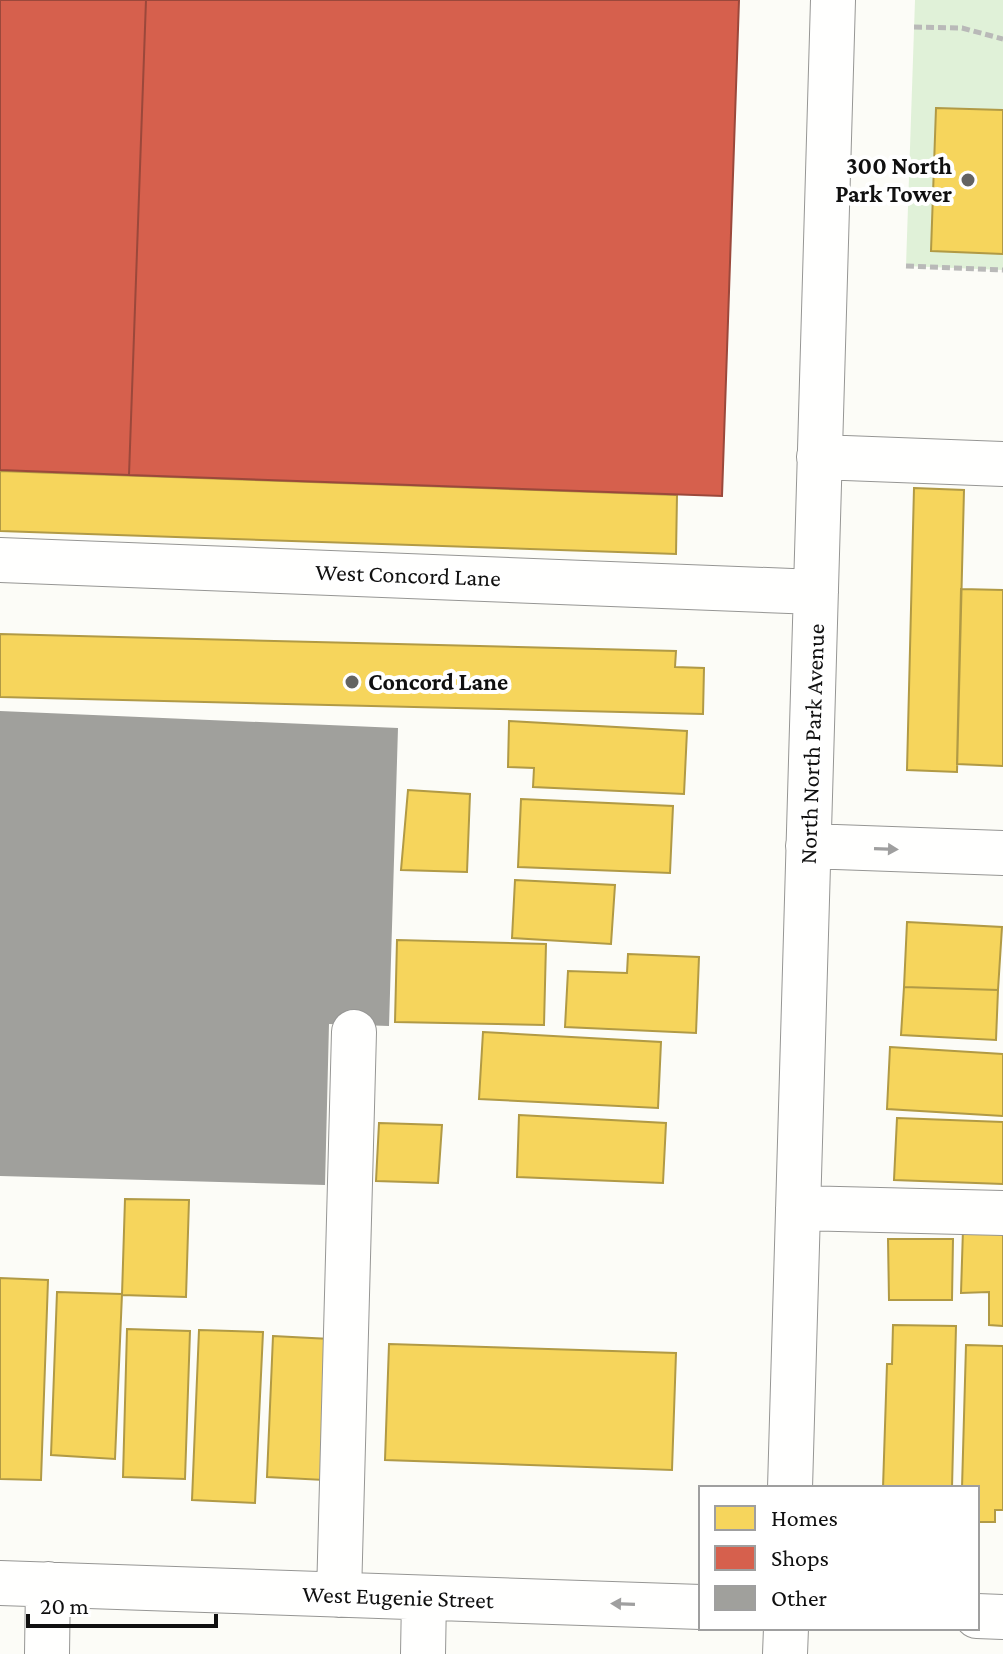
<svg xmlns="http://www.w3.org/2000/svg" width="1003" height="1654" viewBox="0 0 1003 1654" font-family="'Crimson Pro',serif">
<rect width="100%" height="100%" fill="#fcfcf7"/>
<!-- green -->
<path fill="#e0f1d8" d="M 915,0 L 1003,0 L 1003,110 L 936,108 L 931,250 L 1003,254 L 1003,270 L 906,266 Z"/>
<!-- homes -->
<path fill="#f6d55c" stroke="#b19a45" stroke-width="2" d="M 936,108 L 1003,110 L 1003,254 L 931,251 Z
M 0,471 L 677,495 L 676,554 L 0,531 Z
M 914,488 L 964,490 L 957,772 L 907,770 Z
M 961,589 L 1003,590 L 1003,766 L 957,764 Z
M 0,634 L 676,651 L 675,667 L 704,668 L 703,714 L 0,697 Z
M 509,721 L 687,731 L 684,794 L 533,787 L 534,768 L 508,767 Z
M 408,790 L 470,794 L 467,872 L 401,870 Z
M 521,799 L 673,806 L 670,873 L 518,867 Z
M 515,880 L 615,885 L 611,944 L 512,938 Z
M 907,922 L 1002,927 L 998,990 L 904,987 Z
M 397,940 L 546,944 L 544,1025 L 395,1022 Z
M 628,954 L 699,957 L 696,1033 L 565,1027 L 568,971 L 627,973 Z
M 904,987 L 998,990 L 996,1040 L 901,1035 Z
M 483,1032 L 661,1042 L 658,1108 L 479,1099 Z
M 890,1047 L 1003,1054 L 1003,1116 L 887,1109 Z
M 519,1115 L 666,1123 L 663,1183 L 517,1177 Z
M 897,1118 L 1003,1122 L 1003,1184 L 894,1180 Z
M 379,1123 L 442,1125 L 438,1183 L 376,1181 Z
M 125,1199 L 189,1200 L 186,1297 L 122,1295 Z
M 963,1229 L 1003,1230 L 1003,1326 L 989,1325 L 989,1292 L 961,1293 Z
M 888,1239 L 953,1239 L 952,1300 L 889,1300 Z
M 0,1278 L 48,1280 L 41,1480 L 0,1479 Z
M 57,1292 L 122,1294 L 115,1459 L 51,1455 Z
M 893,1325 L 956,1326 L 952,1488 L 883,1488 L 887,1364 L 892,1364 Z
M 127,1329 L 190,1331 L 185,1479 L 123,1477 Z
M 199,1330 L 263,1332 L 255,1503 L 192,1500 Z
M 273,1336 L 330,1339 L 324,1480 L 267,1477 Z
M 389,1344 L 676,1353 L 672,1470 L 385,1460 Z
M 966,1345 L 1003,1346 L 1003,1510 L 995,1510 L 995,1522 L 977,1522 L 977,1488 L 962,1488 Z"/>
<!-- shops -->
<path fill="#d6604d" stroke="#9b483b" stroke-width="2" d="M 0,0 L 146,0 L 129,475 L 0,470 Z
M 146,0 L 739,0 L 722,496 L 129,475 Z"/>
<!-- building -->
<path fill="#a0a09c" d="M 0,711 L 398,728 L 389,1026 L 329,1024 L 325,1185 L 0,1176 Z"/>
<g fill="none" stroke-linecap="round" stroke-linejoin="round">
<!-- minor casing -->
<g stroke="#969694" stroke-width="46">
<path id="minor" d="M 819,457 L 1003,464
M 0,560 L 816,592
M 808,846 L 1003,853
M 798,1208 L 1003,1213
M 790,1488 L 833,0
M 0,1583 L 701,1607
M 339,1595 L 354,1032
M 977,1616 L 1003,1617
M 47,1654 L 48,1584
M 423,1654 L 424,1598
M 785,1654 L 786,1628"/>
</g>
<!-- path -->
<path stroke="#b9b9b8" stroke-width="5" stroke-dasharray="8 4" stroke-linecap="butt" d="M 914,27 L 962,28 L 1003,39
M 906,266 L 1003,270"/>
<!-- minor -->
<use href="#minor" stroke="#fffffe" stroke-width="44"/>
</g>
<!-- one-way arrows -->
<defs><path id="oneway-solid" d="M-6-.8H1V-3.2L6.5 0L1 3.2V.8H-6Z" transform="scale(2)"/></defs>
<g fill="#9f9f9f">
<use href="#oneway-solid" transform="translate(886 849) rotate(2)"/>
<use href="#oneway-solid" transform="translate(623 1604) rotate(-178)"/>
</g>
<!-- markers -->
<g fill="#636361" stroke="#fff" stroke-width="3">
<circle cx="968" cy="180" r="8"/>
<circle cx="352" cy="682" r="8"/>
</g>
<g text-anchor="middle" stroke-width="8" stroke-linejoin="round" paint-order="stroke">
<!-- poi labels -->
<g font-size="24" font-weight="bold" fill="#101010" stroke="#fff" text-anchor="end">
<text x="952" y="174">300 North<tspan x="952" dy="28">Park Tower</tspan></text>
<text x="368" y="690" text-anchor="start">Concord Lane</text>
</g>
<!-- street labels -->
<g font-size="24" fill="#101010" stroke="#fff">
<text transform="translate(408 575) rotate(2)" y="8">West Concord Lane</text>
<text transform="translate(812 744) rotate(-88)" y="8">North North Park Avenue</text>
<text transform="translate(398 1597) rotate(2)" y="8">West Eugenie Street</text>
</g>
</g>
<!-- legend -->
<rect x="699" y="1486" width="280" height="144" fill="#ffffff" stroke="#9f9f9f" stroke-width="2"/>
<rect x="715" y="1506" width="40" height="24" fill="#f6d55c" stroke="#9f9f9f" stroke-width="2"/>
<text x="771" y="1526" font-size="24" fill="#101010">Homes</text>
<rect x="715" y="1546" width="40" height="24" fill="#d6604d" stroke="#9f9f9f" stroke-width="2"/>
<text x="771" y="1566" font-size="24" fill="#101010">Shops</text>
<rect x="715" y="1586" width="40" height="24" fill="#a0a09c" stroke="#9f9f9f" stroke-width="2"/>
<text x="771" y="1606" font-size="24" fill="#101010">Other</text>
<!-- scale -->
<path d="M28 1614v12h188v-12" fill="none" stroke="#101010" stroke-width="4"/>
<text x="40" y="1614" font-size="24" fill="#101010" stroke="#ffffff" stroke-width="6" paint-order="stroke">20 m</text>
</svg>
